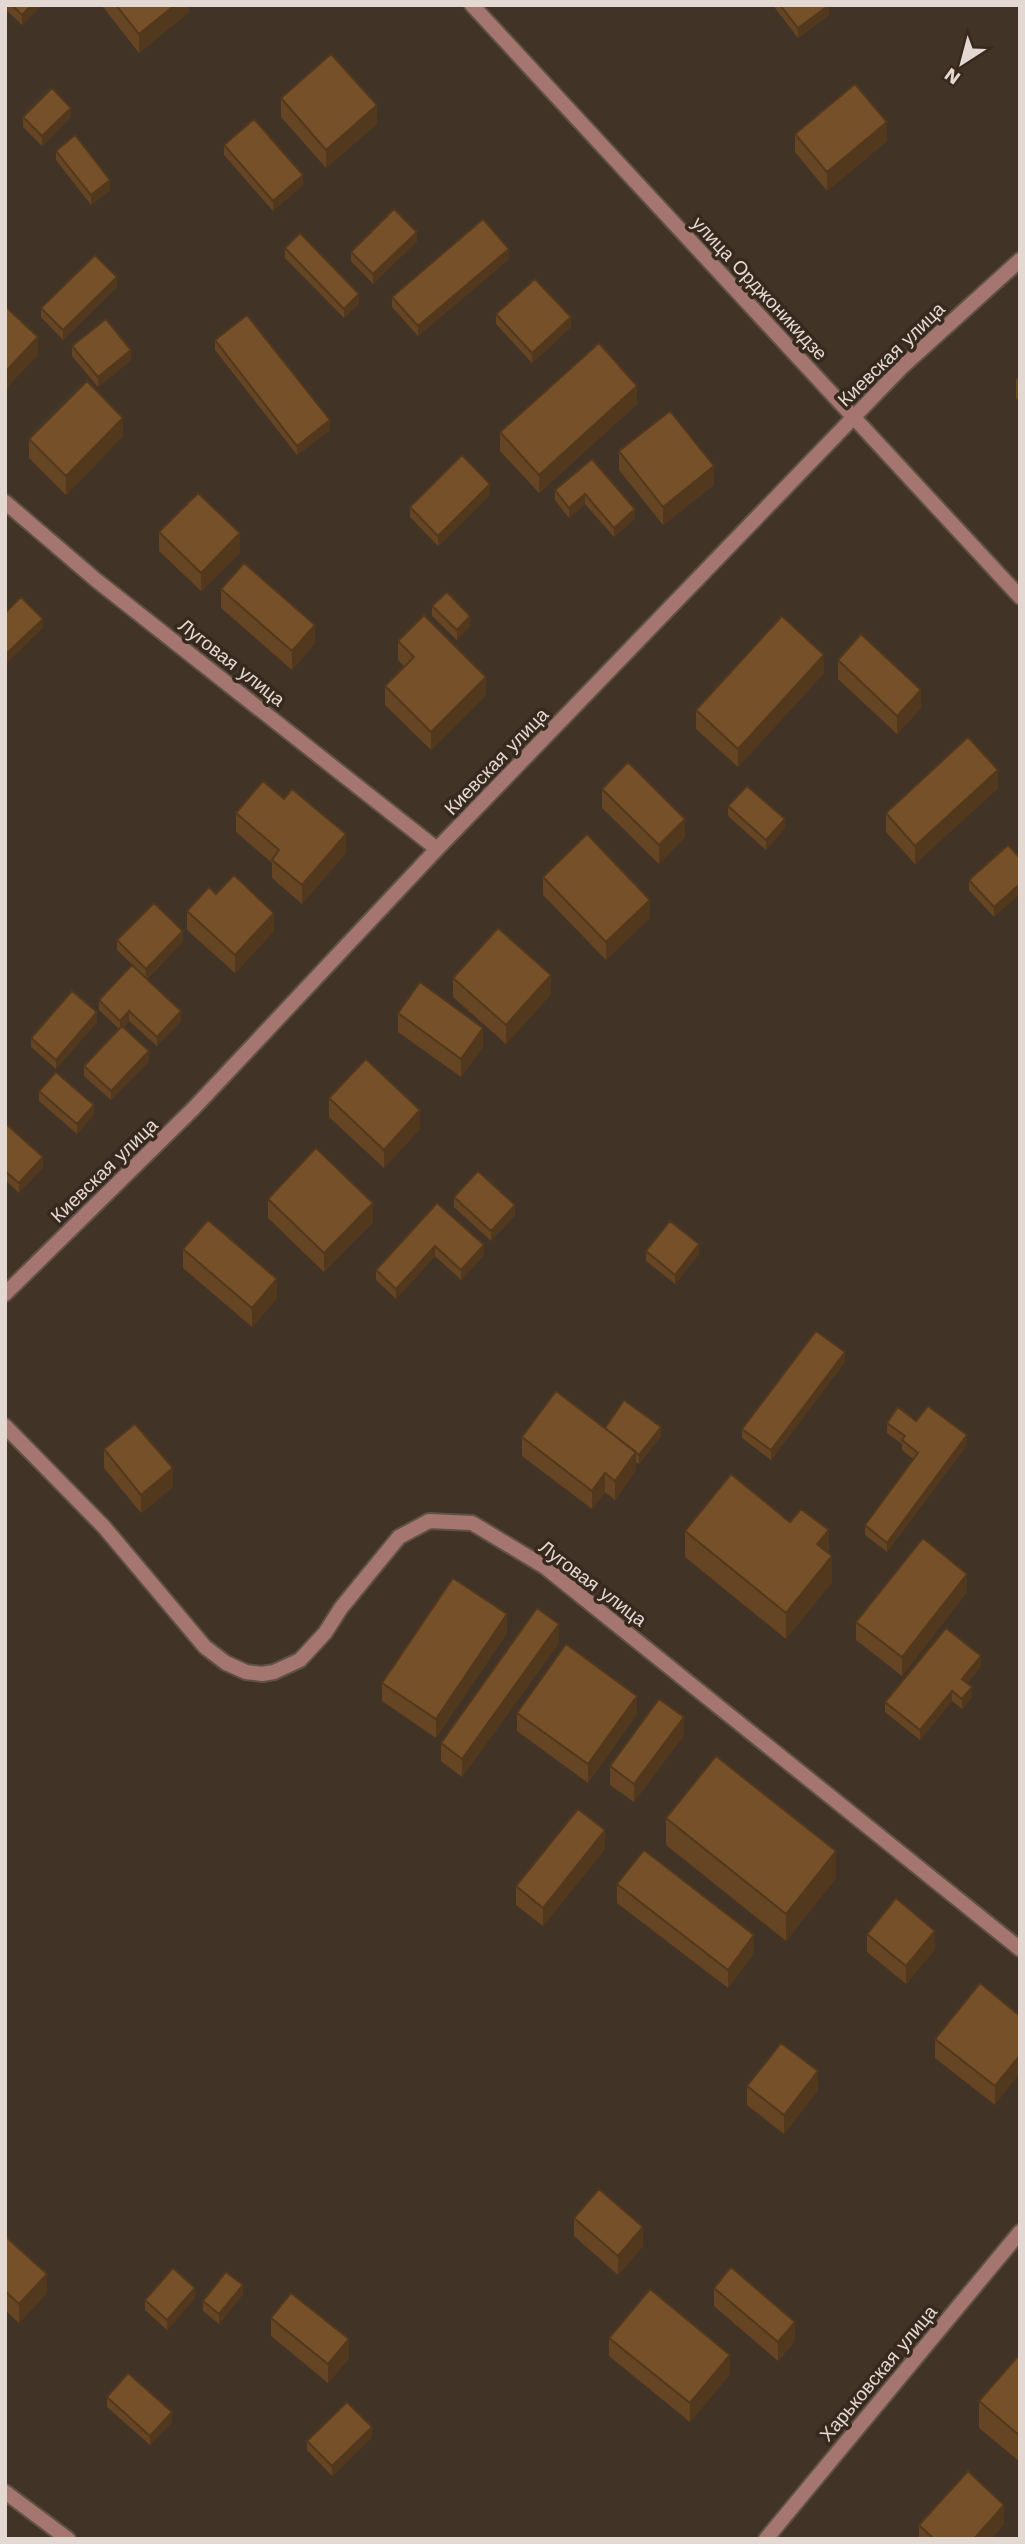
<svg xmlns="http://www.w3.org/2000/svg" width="1025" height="2544" viewBox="0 0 1025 2544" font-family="'Work Sans',sans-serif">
<rect width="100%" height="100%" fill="#423327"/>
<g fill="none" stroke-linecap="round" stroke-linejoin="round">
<!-- minor casing -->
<g stroke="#5f5146" stroke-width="18">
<path id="minor" d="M 472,5 L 1020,597
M 5,502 L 96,580 L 437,849
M 5,1294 L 193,1109 L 437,849 L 903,366 L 1020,260
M 5,1426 L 104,1527 L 205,1647 L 226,1663 L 246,1672 L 262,1674 L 274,1672 L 300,1660 L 325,1633 L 341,1608 L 399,1537 L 429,1521 L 472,1523 L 545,1567 L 1020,1949
M 5,2492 L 68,2539
M 766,2539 L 1020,2232"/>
</g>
<!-- minor -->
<use href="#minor" stroke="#a5766f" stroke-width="14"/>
</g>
<!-- wall -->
<path fill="#654523" d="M 5,5 L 42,5 L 22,25 L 5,9 Z
M 103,5 L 189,5 L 189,12 L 139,53 L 103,7 Z
M 775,5 L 829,5 L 829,15 L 798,38 L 775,8 Z
M 281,98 L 377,124 L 326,168 L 281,117 Z
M 23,117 L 71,117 L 42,146 L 23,127 Z
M 795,134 L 887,141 L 827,191 L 795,152 Z
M 224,145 L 303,185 L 273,211 L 224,155 Z
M 56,151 L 110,190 L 91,205 L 56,160 Z
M 417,241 L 373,284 L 351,261 L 351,252 Z
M 285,248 L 359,304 L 344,318 L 285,258 Z
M 509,259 L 418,336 L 392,307 L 392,297 Z
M 117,287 L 63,340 L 41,317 L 41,308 Z
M 496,314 L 571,327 L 532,363 L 496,324 Z
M 215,340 L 330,430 L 297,455 L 215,350 Z
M 72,346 L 131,360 L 98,387 L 72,356 Z
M 1020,376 L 1020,402 L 1016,398 L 1016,380 Z
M 637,404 L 539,493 L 500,451 L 500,432 Z
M 123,436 L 66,495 L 29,458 L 29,439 Z
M 619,451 L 714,485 L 663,525 L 619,470 Z
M 592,459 L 635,518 L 614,537 L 585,504 L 569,518 L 555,500 L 555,490 Z
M 490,494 L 438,546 L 410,517 L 410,507 Z
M 159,532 L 240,552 L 201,591 L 159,551 Z
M 221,589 L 315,643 L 292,670 L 221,608 Z
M 432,606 L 470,626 L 457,640 L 432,616 Z
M 398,641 L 486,695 L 431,750 L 385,705 L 385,686 L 404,666 L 398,660 Z
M 838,660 L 921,708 L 897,734 L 838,679 Z
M 824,673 L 738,767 L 696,729 L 696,710 Z
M 998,788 L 915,864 L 886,832 L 886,813 Z
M 602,789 L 685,837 L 659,864 L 602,808 Z
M 728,806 L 785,828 L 766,850 L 728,816 Z
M 236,813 L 346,853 L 302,904 L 272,878 L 272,863 L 236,832 Z
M 1020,858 L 994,917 L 969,890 L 969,880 Z
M 543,877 L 650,918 L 606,960 L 543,895 Z
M 216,894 L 274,931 L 235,973 L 187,930 L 187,911 Z
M 117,940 L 183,941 L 147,979 L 181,1021 L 157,1046 L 129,1021 L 124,1027 L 149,1061 L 111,1100 L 84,1076 L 84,1066 L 119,1029 L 99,1010 L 99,1000 L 141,973 L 117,950 Z
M 453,978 L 551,994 L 506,1044 L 453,997 Z
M 398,1013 L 483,1047 L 461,1077 L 398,1032 Z
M 97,1022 L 56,1069 L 31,1047 L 31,1038 Z
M 39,1091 L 94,1114 L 77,1134 L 39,1101 Z
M 329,1098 L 420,1129 L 384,1168 L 329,1117 Z
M 5,1123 L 43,1167 L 19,1193 L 5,1180 Z
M 454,1197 L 515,1215 L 491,1241 L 454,1207 Z
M 268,1199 L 373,1222 L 324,1272 L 268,1218 Z
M 437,1203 L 484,1255 L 461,1280 L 435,1256 L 396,1299 L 376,1280 L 376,1270 Z
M 183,1249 L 277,1298 L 252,1327 L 183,1268 Z
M 646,1251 L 699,1254 L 675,1284 L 646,1261 Z
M 845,1362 L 771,1460 L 742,1438 L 742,1429 Z
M 916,1421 L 967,1445 L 887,1552 L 865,1535 L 865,1525 L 913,1459 L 902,1450 L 902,1444 L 887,1433 L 887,1423 Z
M 605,1428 L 661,1436 L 639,1464 L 636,1462 L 636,1470 L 615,1500 L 605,1492 L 592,1509 L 522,1456 L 522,1437 Z
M 104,1449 L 173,1487 L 141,1513 L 104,1468 Z
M 685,1531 L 829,1553 L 832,1582 L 786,1639 L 685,1557 Z
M 967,1592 L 902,1676 L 856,1640 L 856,1622 Z
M 507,1633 L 436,1738 L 382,1701 L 382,1683 Z
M 559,1643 L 462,1777 L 441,1761 L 441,1743 Z
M 981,1666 L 967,1683 L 972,1697 L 962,1709 L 952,1701 L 920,1740 L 885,1712 L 885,1702 Z
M 517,1713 L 637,1714 L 588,1783 L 517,1731 Z
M 684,1735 L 634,1802 L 610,1785 L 610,1766 Z
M 666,1818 L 836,1878 L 786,1941 L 666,1845 Z
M 605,1849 L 543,1926 L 516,1905 L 516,1886 Z
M 617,1884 L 754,1953 L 728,1988 L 617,1903 Z
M 867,1934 L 935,1949 L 906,1984 L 867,1952 Z
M 1020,2016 L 995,2105 L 935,2058 L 935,2039 Z
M 747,2086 L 818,2090 L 784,2134 L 747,2105 Z
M 574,2218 L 643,2246 L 618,2275 L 574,2236 Z
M 5,2236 L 47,2293 L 19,2323 L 5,2310 Z
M 714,2288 L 795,2341 L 778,2361 L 714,2306 Z
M 243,2294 L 219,2324 L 203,2311 L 203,2301 Z
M 195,2298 L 167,2330 L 145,2310 L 145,2300 Z
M 271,2318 L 349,2358 L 328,2383 L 271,2336 Z
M 609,2338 L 730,2374 L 690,2422 L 609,2356 Z
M 1020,2354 L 1020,2462 L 979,2428 L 979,2401 Z
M 107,2397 L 172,2422 L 150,2445 L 107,2407 Z
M 372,2437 L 332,2476 L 307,2450 L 307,2441 Z
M 1004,2524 L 991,2539 L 919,2539 L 919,2525 Z"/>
<!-- shaded-wall -->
<path fill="#52381d" d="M 32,5 L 42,5 L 22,25 L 22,15 Z
M 175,5 L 189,5 L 189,12 L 139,53 L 139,34 Z
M 829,5 L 829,15 L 798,38 L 798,28 Z
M 377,105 L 377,124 L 326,168 L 326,150 Z
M 71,108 L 71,117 L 42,146 L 42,136 Z
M 887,122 L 887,141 L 827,191 L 827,172 Z
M 303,175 L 303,185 L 273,211 L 273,201 Z
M 110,180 L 110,190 L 91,205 L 91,195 Z
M 417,232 L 417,241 L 373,284 L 373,274 Z
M 509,249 L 509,259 L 418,336 L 418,326 Z
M 117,277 L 117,287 L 63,340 L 63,330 Z
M 359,294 L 359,304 L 344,318 L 344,309 Z
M 571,317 L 571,327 L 532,363 L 532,353 Z
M 38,337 L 38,355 L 5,390 L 5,372 Z
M 131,350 L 131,360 L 98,387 L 98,377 Z
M 637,386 L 637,404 L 539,493 L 539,475 Z
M 123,418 L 123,436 L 66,495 L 66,476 Z
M 330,420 L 330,430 L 297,455 L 297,446 Z
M 714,466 L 714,485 L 663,525 L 663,507 Z
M 490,484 L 490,494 L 438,546 L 438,536 Z
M 585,494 L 585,504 L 569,518 L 569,508 Z
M 635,509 L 635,518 L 614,537 L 614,528 Z
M 240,533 L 240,552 L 201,591 L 201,573 Z
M 7,573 L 7,591 L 5,592 L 5,574 Z
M 470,616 L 470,626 L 457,640 L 457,630 Z
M 43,619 L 43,628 L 5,665 L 5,655 Z
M 315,625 L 315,643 L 292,670 L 292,651 Z
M 824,655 L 824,673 L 738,767 L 738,749 Z
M 486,677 L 486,695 L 431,750 L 431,732 Z
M 921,690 L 921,708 L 897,734 L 897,716 Z
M 998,770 L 998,788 L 915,864 L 915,846 Z
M 685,819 L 685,837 L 659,864 L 659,845 Z
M 785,819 L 785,828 L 766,850 L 766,840 Z
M 346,834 L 346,853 L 302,904 L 302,885 Z
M 1020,884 L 1020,894 L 994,917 L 994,907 Z
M 650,900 L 650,918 L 606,960 L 606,942 Z
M 274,913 L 274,931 L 235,973 L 235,955 Z
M 183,931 L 183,941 L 146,979 L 146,969 Z
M 551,975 L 551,994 L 506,1044 L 506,1025 Z
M 129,1011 L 129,1021 L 120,1030 L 120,1021 Z
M 181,1011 L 181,1021 L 157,1046 L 157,1037 Z
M 97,1012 L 97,1022 L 56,1069 L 56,1060 Z
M 483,1028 L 483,1047 L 461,1077 L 461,1059 Z
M 149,1051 L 149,1061 L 111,1100 L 111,1091 Z
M 94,1105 L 94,1114 L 77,1134 L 77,1124 Z
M 420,1110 L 420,1129 L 384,1168 L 384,1150 Z
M 43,1157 L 43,1167 L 19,1193 L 19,1183 Z
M 373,1203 L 373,1222 L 324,1272 L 324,1253 Z
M 515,1205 L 515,1215 L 491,1241 L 491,1231 Z
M 699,1244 L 699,1254 L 675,1284 L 675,1275 Z
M 484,1245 L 484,1255 L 461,1280 L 461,1270 Z
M 435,1246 L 435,1256 L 396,1299 L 396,1289 Z
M 277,1279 L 277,1298 L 252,1327 L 252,1308 Z
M 845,1352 L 845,1362 L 771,1460 L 771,1450 Z
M 661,1427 L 661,1436 L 639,1464 L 639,1455 Z
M 967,1435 L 967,1445 L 887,1552 L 887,1543 Z
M 636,1452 L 636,1470 L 615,1500 L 615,1481 Z
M 173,1468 L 173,1487 L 141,1513 L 141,1495 Z
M 605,1473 L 605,1492 L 592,1509 L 592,1491 Z
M 829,1530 L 829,1557 L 817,1544 Z
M 832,1556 L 832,1582 L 786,1639 L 786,1613 Z
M 967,1574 L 967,1592 L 902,1676 L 902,1657 Z
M 507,1614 L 507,1633 L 436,1738 L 436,1719 Z
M 559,1624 L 559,1643 L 462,1777 L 462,1759 Z
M 981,1656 L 981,1666 L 962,1689 L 962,1679 Z
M 972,1687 L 972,1697 L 962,1709 L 962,1699 Z
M 952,1691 L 952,1701 L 920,1740 L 920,1730 Z
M 637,1696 L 637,1714 L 588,1783 L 588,1764 Z
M 684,1717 L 684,1735 L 634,1802 L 634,1784 Z
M 605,1830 L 605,1849 L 543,1926 L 543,1908 Z
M 836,1851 L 836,1878 L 786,1941 L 786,1914 Z
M 935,1931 L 935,1949 L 906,1984 L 906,1966 Z
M 754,1935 L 754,1953 L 728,1988 L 728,1970 Z
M 1020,2055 L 1020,2073 L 995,2105 L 995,2086 Z
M 818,2071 L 818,2090 L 784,2134 L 784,2115 Z
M 643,2227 L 643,2246 L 618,2275 L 618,2256 Z
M 47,2274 L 47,2293 L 19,2323 L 19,2304 Z
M 243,2285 L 243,2294 L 219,2324 L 219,2314 Z
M 195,2288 L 195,2298 L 167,2330 L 167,2320 Z
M 795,2322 L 795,2341 L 778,2361 L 778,2342 Z
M 349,2339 L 349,2358 L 328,2383 L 328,2364 Z
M 730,2355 L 730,2374 L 690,2422 L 690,2403 Z
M 172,2412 L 172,2422 L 150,2445 L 150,2436 Z
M 372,2427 L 372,2437 L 332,2476 L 332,2466 Z
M 1004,2505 L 1004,2524 L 991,2539 L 974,2539 Z"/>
<!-- building -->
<path fill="#755029" stroke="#52381d" stroke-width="2" d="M 12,5 L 32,5 L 22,15 Z
M 116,5 L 175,5 L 139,34 Z
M 780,5 L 829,5 L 798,28 Z
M 331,54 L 377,105 L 326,150 L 281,98 Z
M 855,84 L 887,122 L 827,172 L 795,134 Z
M 52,88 L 71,108 L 42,136 L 23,117 Z
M 254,119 L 303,175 L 273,201 L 224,145 Z
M 75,135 L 110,180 L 91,195 L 56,151 Z
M 394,209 L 417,232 L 373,274 L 351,252 Z
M 483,219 L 509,249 L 418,326 L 392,297 Z
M 300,233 L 359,294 L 344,309 L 285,248 Z
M 95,255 L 117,277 L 63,330 L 41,308 Z
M 535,279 L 571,317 L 532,353 L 496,314 Z
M 5,306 L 38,337 L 5,372 Z
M 247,315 L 330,420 L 297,446 L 215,340 Z
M 106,319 L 131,350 L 98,377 L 72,346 Z
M 599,343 L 637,386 L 539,475 L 500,432 Z
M 87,381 L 123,418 L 66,476 L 29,439 Z
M 670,411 L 714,466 L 663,507 L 619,451 Z
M 462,455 L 490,484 L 438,536 L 410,507 Z
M 592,459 L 635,509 L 614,528 L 585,494 L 569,508 L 555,490 Z
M 198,493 L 240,533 L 201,573 L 159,532 Z
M 244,563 L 315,625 L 292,651 L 221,589 Z
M 447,592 L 470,616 L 457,630 L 432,606 Z
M 21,597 L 43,619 L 5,655 L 5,613 Z
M 424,615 L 486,677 L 431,732 L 385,686 L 414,657 L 398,641 Z
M 782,616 L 824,655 L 738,749 L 696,710 Z
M 861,634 L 921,690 L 897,716 L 838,660 Z
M 968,737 L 998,770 L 915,846 L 886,813 Z
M 628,762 L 685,819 L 659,845 L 602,789 Z
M 263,781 L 284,799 L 292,789 L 346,834 L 302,885 L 272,860 L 279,850 L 236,813 Z
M 747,786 L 785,819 L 766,840 L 728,806 Z
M 587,834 L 650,900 L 606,942 L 543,877 Z
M 1008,845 L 1020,858 L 1020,884 L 994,907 L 969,880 Z
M 234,875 L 274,913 L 235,955 L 187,911 L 209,887 L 216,894 Z
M 154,903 L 183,931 L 146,969 L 117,940 Z
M 498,928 L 551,975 L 506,1025 L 453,978 Z
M 132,965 L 181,1011 L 157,1037 L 129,1011 L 120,1021 L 99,1000 Z
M 420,982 L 483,1028 L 461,1059 L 398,1013 Z
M 72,991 L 97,1012 L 56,1060 L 31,1038 Z
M 122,1026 L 149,1051 L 111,1091 L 84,1066 Z
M 366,1059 L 420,1110 L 384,1150 L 329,1098 Z
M 56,1072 L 94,1105 L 77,1124 L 39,1091 Z
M 5,1123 L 43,1157 L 19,1183 L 5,1171 Z
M 316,1148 L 373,1203 L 324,1253 L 268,1199 Z
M 478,1171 L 515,1205 L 491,1231 L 454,1197 Z
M 437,1203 L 484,1245 L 461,1270 L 435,1246 L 396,1289 L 376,1270 Z
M 208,1220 L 277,1279 L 252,1308 L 183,1249 Z
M 670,1221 L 699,1244 L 675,1275 L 646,1251 Z
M 816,1331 L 845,1352 L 771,1450 L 742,1429 Z
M 556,1391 L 636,1452 L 615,1481 L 605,1473 L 592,1491 L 522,1437 Z
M 624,1400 L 661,1427 L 639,1455 L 605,1428 Z
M 928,1406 L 967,1435 L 887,1543 L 865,1525 L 918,1453 L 902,1440 L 905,1436 L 887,1423 L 898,1407 L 916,1421 Z
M 135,1424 L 173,1468 L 141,1495 L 104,1449 Z
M 731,1474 L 790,1522 L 801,1509 L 829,1530 L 817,1544 L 832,1556 L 786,1613 L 685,1531 Z
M 923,1538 L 967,1574 L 902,1657 L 856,1622 Z
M 453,1578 L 507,1614 L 436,1719 L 382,1683 Z
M 537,1608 L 559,1624 L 462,1759 L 441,1743 Z
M 946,1628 L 981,1656 L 962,1679 L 972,1687 L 962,1699 L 952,1691 L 920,1730 L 885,1702 Z
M 566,1644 L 637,1696 L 588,1764 L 517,1713 Z
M 659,1699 L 684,1717 L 634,1784 L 610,1766 Z
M 716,1756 L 836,1851 L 786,1914 L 666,1818 Z
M 578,1809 L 605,1830 L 543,1908 L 516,1886 Z
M 644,1850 L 754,1935 L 728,1970 L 617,1884 Z
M 896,1898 L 935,1931 L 906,1966 L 867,1934 Z
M 980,1983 L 1020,2016 L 1020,2055 L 995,2086 L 935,2039 Z
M 781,2043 L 818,2071 L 784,2115 L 747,2086 Z
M 599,2189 L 643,2227 L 618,2256 L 574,2218 Z
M 5,2236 L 47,2274 L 19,2304 L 5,2291 Z
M 731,2267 L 795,2322 L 778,2342 L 714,2288 Z
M 173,2268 L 195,2288 L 167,2320 L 145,2300 Z
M 226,2272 L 243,2285 L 219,2314 L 203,2301 Z
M 650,2289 L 730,2355 L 690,2403 L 609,2338 Z
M 291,2293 L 349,2339 L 328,2364 L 271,2318 Z
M 1020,2354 L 1020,2436 L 979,2401 Z
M 128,2373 L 172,2412 L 150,2436 L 107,2397 Z
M 347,2402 L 372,2427 L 332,2466 L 307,2441 Z
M 968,2471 L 1004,2505 L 974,2539 L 934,2539 L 919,2525 Z"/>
<g text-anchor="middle" stroke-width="7" stroke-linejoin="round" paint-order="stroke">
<!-- street labels -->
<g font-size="19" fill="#e3d9d2" stroke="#37291d">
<text transform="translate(760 288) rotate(47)" y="7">улица Орджоникидзе</text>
<text transform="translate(891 354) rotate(-44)" y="7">Киевская улица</text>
<text transform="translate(232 662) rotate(38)" y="7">Луговая улица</text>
<text transform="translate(496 761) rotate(-46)" y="7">Киевская улица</text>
<text transform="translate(104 1170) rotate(-44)" y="7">Киевская улица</text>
<text transform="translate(593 1583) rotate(37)" y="7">Луговая улица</text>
<text transform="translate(878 2373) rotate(-50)" y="7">Харьковская улица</text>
</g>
</g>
<!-- border -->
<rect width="1025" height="2544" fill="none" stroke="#e3d9d2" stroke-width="14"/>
<!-- north arrow -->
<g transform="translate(962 63) rotate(216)" stroke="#37291d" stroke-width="5" paint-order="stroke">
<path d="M0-5L12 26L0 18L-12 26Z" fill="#e3d9d2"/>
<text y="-10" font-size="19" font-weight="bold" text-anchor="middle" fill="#e3d9d2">N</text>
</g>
</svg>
